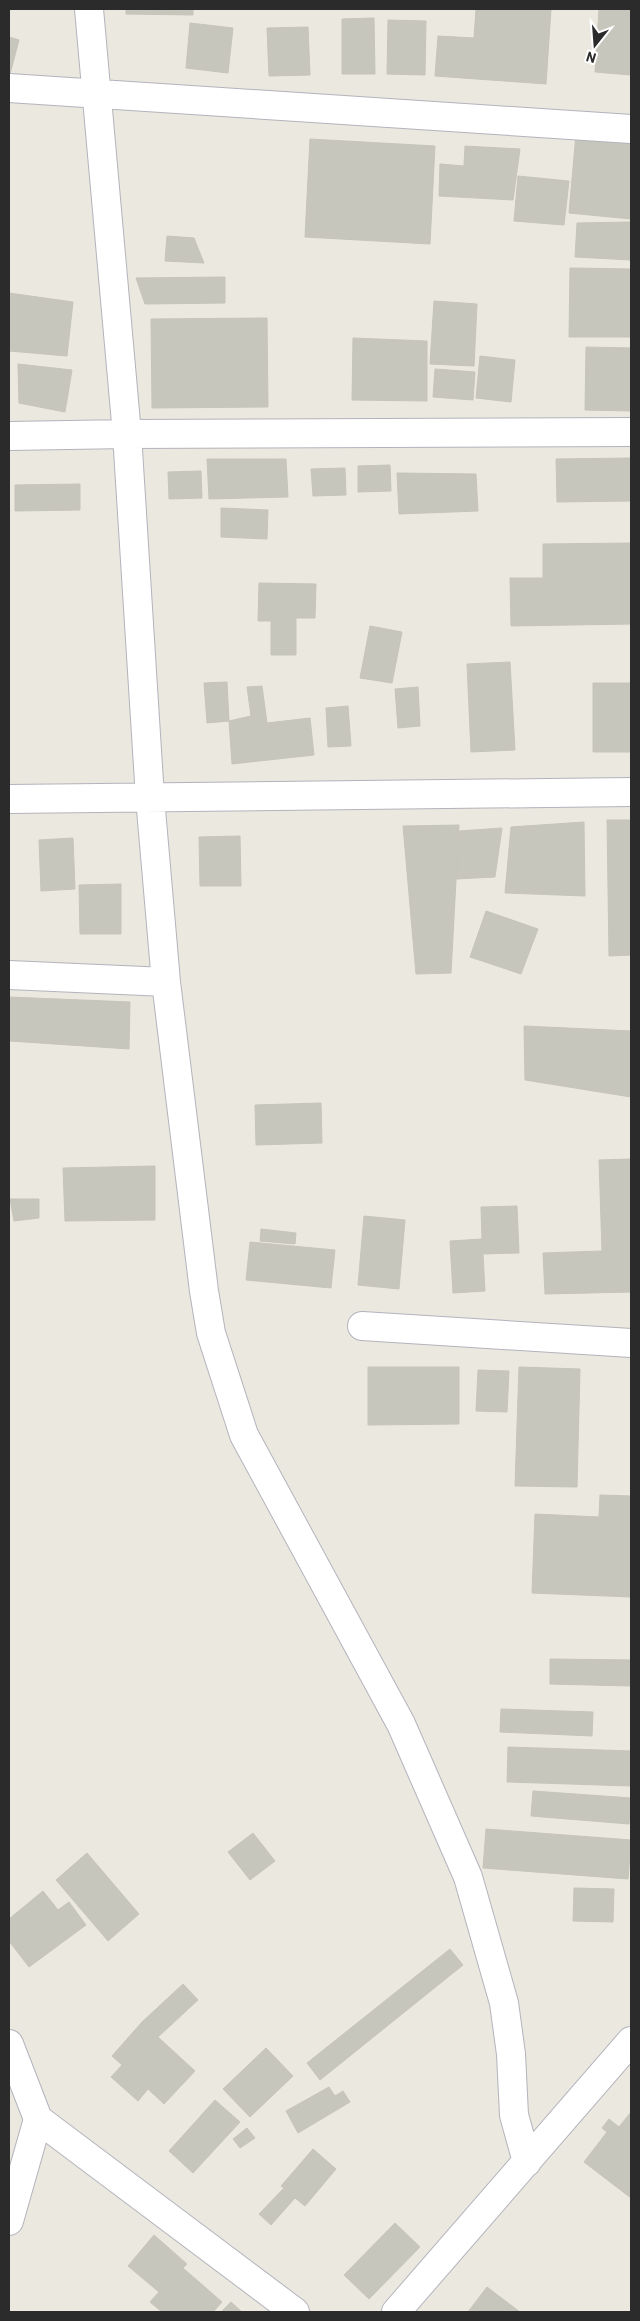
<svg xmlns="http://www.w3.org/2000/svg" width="640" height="2321" viewBox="0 0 640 2321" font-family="Barlow,sans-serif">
<rect width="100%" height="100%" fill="#ebe8df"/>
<!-- building -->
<path fill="#c7c6bd" stroke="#c7c4b9" d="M 126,9 L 193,9 L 193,15 L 126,14 Z
M 476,9 L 551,9 L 546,84 L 435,76 L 438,36 L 474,38 Z
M 599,9 L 631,9 L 631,75 L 595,72 Z
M 374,18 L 375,74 L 342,74 L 342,19 Z
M 388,20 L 426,21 L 425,75 L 387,74 Z
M 190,23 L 233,28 L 228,73 L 186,68 Z
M 308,27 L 310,75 L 269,76 L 267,28 Z
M 9,37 L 19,40 L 9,78 Z
M 576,134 L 631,139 L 631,219 L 569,213 Z
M 310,139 L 435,146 L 430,244 L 305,237 Z
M 465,146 L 520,149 L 513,200 L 439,196 L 440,164 L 464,166 Z
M 518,176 L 569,181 L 564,225 L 514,221 Z
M 631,222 L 631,260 L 575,257 L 577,223 Z
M 167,236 L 194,238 L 204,263 L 165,261 Z
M 570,268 L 631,269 L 631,337 L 569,337 Z
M 225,277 L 225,303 L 145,304 L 136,278 Z
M 9,293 L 73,302 L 67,356 L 9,351 Z
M 434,301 L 477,304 L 474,366 L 430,364 Z
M 267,318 L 268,407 L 152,408 L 151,319 Z
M 353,338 L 427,341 L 427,401 L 352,400 Z
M 586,347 L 631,348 L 631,411 L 585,410 Z
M 480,356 L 515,360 L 511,402 L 476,398 Z
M 18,364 L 72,370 L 65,412 L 19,403 Z
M 435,369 L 475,372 L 473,400 L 433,397 Z
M 631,458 L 631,501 L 557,502 L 556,459 Z
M 207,459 L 286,459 L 288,497 L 209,499 Z
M 390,465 L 391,491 L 358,492 L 358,466 Z
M 345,468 L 346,495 L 313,496 L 311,469 Z
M 201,471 L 202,498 L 169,499 L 168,472 Z
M 397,473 L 476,474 L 478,511 L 399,514 Z
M 80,484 L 80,510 L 15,511 L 15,485 Z
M 221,508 L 268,510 L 267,539 L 221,537 Z
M 631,543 L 631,624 L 511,626 L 510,578 L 543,578 L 543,544 Z
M 259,583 L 316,584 L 315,618 L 296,618 L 296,655 L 271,655 L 271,621 L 258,621 Z
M 370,626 L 402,632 L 392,683 L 360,678 Z
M 510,662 L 515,750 L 471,752 L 467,664 Z
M 227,682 L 229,721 L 207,723 L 204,683 Z
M 593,683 L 631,683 L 631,752 L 593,752 Z
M 262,686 L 267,723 L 310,718 L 314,755 L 232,764 L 229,721 L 251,716 L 247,687 Z
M 418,687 L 420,726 L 398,728 L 395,689 Z
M 348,706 L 351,746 L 328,747 L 326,708 Z
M 607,820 L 631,820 L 631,955 L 609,956 Z
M 584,822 L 585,896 L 505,893 L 511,827 Z
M 459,825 L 451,973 L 416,974 L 403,826 Z
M 502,828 L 495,877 L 456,879 L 459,831 Z
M 240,836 L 241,886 L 200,886 L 199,837 Z
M 73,838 L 75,889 L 41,891 L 39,840 Z
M 121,884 L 121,934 L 80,934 L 79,885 Z
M 486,911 L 538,929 L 521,974 L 470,957 Z
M 9,997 L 130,1002 L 129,1049 L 10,1041 Z
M 524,1026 L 631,1031 L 631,1097 L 525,1080 Z
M 321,1103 L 322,1143 L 256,1145 L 255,1105 Z
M 631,1159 L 631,1292 L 545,1294 L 543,1253 L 602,1251 L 599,1160 Z
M 155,1166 L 155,1220 L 65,1221 L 63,1168 Z
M 10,1199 L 39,1199 L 39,1218 L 14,1221 Z
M 517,1206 L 519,1253 L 483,1254 L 485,1291 L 453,1293 L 450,1241 L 482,1239 L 481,1207 Z
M 364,1216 L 405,1220 L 399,1289 L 358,1285 Z
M 261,1229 L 296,1233 L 295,1244 L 260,1241 Z
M 250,1242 L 335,1250 L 331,1288 L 246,1280 Z
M 368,1367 L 459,1367 L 459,1424 L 368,1425 Z
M 519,1367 L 580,1369 L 577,1487 L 515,1486 Z
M 478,1370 L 509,1371 L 507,1412 L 476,1411 Z
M 600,1495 L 631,1496 L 631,1597 L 532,1593 L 535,1514 L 599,1517 Z
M 550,1659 L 631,1660 L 631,1686 L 550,1684 Z
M 501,1709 L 593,1712 L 592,1736 L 500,1732 Z
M 508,1747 L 631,1751 L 631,1786 L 507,1782 Z
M 533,1791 L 631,1798 L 629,1824 L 531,1816 Z
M 486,1829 L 631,1840 L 628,1879 L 483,1868 Z
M 253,1833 L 275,1861 L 250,1880 L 228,1852 Z
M 87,1853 L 139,1914 L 108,1941 L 56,1880 Z
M 574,1888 L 614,1889 L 613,1922 L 573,1921 Z
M 43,1891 L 58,1910 L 69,1902 L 86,1925 L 29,1967 L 9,1941 L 9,1919 Z
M 450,1949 L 463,1965 L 320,2080 L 307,2063 Z
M 183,1984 L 198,2000 L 158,2037 L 195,2071 L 164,2104 L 148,2089 L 138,2101 L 111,2077 L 122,2065 L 112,2056 L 142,2022 Z
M 266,2048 L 293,2076 L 250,2117 L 223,2089 Z
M 329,2087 L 335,2096 L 343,2091 L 350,2102 L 298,2133 L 286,2111 Z
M 215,2100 L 240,2122 L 193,2173 L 169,2151 Z
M 631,2112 L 631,2198 L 584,2162 L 607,2132 L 602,2128 L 609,2119 L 619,2127 Z
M 247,2128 L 255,2138 L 240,2148 L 233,2139 Z
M 313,2149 L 336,2169 L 305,2206 L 295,2198 L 271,2225 L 259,2214 L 284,2188 L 281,2186 Z
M 395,2223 L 420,2247 L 369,2299 L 344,2275 Z
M 154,2235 L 187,2264 L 183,2268 L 222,2302 L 213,2312 L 162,2312 L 150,2302 L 159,2292 L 128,2266 Z
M 487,2287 L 520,2312 L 468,2312 Z
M 231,2302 L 242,2312 L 221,2312 Z"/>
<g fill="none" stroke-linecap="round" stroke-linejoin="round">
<!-- minor casing -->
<g stroke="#b3b3bd" stroke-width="30">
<path id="minor" d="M 89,9 L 127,434 L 150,798 L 166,982 L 204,1291 L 211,1333 L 244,1435 L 401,1724 L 468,1877 L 504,2003 L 511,2054 L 514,2115 L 527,2162
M 9,88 L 631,129
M 9,436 L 127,434 L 631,432
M 9,799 L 631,792
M 9,975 L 166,982
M 362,1326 L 631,1343
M 9,2221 L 38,2119
M 396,2312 L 631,2041"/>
</g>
<!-- tertiary casing -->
<g stroke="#b3b3bd" stroke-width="30">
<path id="tertiary" d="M 9,2044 L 38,2119 L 295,2312"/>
</g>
<!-- minor -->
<use href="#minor" stroke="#fff" stroke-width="28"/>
<!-- tertiary -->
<use href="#tertiary" stroke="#fff" stroke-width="28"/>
</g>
<!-- border -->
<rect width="640" height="2321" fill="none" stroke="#2b2b2b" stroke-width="20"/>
<!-- north arrow -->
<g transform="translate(595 45) rotate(197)" stroke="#ffffff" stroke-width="4" paint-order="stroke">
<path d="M0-4L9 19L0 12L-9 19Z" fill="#2b2b2b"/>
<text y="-8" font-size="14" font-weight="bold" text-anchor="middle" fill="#2b2b2b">N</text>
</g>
</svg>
